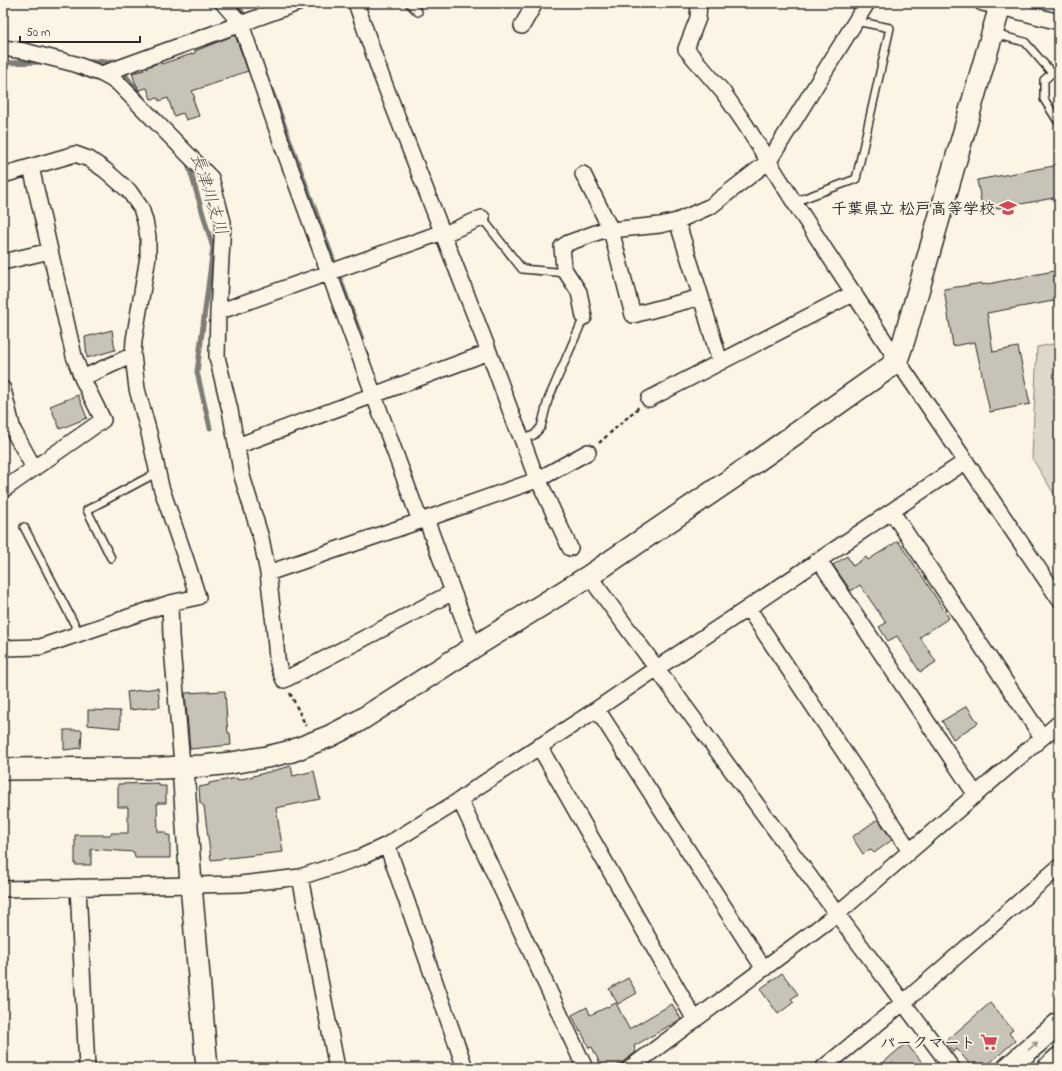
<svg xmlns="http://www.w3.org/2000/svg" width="1062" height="1071" viewBox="0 0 1062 1071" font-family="'Indie Flower','Klee One',sans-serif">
<rect width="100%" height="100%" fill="#fcf5e5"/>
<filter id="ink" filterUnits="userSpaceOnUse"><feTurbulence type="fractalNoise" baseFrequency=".025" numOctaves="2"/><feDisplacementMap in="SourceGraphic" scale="8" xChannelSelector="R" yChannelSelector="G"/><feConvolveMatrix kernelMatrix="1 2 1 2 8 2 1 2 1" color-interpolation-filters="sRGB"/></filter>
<g filter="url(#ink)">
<!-- green -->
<path fill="#ded8ca" stroke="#84827a" d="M 1059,343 L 1059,502 L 1032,458 L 1037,347 Z"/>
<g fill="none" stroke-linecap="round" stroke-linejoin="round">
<!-- stream -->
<path stroke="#7d7b74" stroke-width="5" d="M 235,3 L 243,13 L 246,20
M 84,62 L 115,61 L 144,100
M 3,63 L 44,62
M 270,86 L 362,339
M 187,160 L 213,248 L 197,372 L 210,428"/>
</g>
<!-- building -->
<path fill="#c8c3b7" stroke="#2b2b2b" d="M 235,35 L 248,71 L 222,80 L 222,81 L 192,91 L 195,99 L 193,99 L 199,116 L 186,120 L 183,113 L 174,116 L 168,98 L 159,101 L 158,98 L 151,99 L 147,88 L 138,90 L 137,85 L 136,85 L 132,73 L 148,69 L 147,67 L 161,62 L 161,64 L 195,53 L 195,51 Z
M 1059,165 L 1059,197 L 983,211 L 977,180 Z
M 1059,270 L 1059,300 L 987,313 L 993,352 L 1018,347 L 1030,404 L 990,412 L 975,342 L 953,346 L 944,289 L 982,283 L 982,285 Z
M 112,330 L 115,350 L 87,358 L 85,337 Z
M 78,395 L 87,418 L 60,429 L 50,406 Z
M 898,541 L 924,579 L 949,618 L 920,637 L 936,662 L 920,672 L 897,636 L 888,641 L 879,627 L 886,623 L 860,585 L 851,591 L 833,565 L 847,556 L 853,566 L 866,557 L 868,560 Z
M 158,688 L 160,707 L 129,710 L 127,692 Z
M 225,691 L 227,722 L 228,733 L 230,733 L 231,745 L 190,749 L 185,693 Z
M 967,706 L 978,723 L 953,739 L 942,721 Z
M 88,710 L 120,711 L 120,728 L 88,725 Z
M 64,730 L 82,730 L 81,748 L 64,750 Z
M 291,766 L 293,776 L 314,771 L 320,799 L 276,808 L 283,852 L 211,860 L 204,806 L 200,803 L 199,787 L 209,785 L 209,783 L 237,778 L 238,780 Z
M 159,783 L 159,786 L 166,786 L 166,803 L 157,803 L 158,832 L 166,832 L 166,835 L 170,835 L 170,858 L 135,858 L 134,852 L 91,849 L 91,865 L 75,865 L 75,835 L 111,835 L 111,833 L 128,833 L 128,807 L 118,807 L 118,784 Z
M 878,819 L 892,840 L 874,853 L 870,849 L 863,854 L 852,837 Z
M 782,973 L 798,994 L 791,999 L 794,1002 L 778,1014 L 760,989 Z
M 628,978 L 637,993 L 618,1004 L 609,989 Z
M 616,1003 L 629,1029 L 672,1004 L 681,1019 L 634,1046 L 636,1052 L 624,1061 L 623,1063 L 612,1068 L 602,1068 L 592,1047 L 589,1048 L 581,1031 L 580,1032 L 572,1015 L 587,1007 L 590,1015 Z
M 990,1003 L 1013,1030 L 1009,1033 L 1015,1041 L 984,1068 L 973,1068 L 957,1049 L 953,1052 L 945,1042 Z
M 906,1043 L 927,1068 L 877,1068 Z"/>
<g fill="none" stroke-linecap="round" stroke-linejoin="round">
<!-- lane casing -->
<g stroke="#2b2b2b" stroke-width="10">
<path id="lane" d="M 409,3 L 418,12
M 994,34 L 1025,42 L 1052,73
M 1059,73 L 1052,73 L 1044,80 L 1044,99 L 1057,120 L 1059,121
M 794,202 L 856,179 L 890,28 L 856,21
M 482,218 L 522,269 L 567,273
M 522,439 L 534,435 L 541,427 L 548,400 L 584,317
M 24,527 L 79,633
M 111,558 L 87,510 L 158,472"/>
</g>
<!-- street casing -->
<g stroke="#2b2b2b" stroke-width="18">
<path id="street" d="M 223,3 L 241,24 L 284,150 L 420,521
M 356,3 L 381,75 L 489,352 L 513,418 L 522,439 L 537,480
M 699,3 L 698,18 L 686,49 L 723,92 L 745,124 L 794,202 L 897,360 L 1059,599
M 982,3 L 1009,9 L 1059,22
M 522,26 L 535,3
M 3,48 L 24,51 L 75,64 L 102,74 L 118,83 L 211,178 L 223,222 L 218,312 L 217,357 L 230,410 L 242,476 L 261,538 L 268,573 L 274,624 L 277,659 L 279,668 L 284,680 L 453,592
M 102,74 L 298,3
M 583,174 L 611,230 L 633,315 L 701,297
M 3,175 L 75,154 L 89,159 L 105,170 L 129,191 L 141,208 L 145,221 L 148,237 L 148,257 L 134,340 L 133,355 L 137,389 L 149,433 L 161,487 L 186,560 L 198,597 L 170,603 L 40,647 L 3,648
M 677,221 L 701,297 L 720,362
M 444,234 L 482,218
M 3,262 L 50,251
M 218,312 L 443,232
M 584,317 L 579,292 L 564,269 L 562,247 L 568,243 L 601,231 L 660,225 L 677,221 L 711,206 L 769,161 L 867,3
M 82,378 L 133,355
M 3,389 L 13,430 L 34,468
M 649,399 L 854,293
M 237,446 L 489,352
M 538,479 L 570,548
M 3,490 L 103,420 L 82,378 L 74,356 L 31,167
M 892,512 L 1042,737
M 426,519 L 453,592 L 474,647
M 819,560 L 976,795
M 268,573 L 426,519 L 537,480 L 588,452
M 589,576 L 837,914 L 952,1068
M 170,603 L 171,636 L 181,753 L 183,767
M 748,608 L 910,851
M 597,709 L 764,969
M 539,746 L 695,1020
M 460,800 L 585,1068
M 387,845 L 465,1068
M 300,877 L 337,1068
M 78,887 L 87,1068
M 3,889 L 241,884 L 300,877 L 361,857 L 387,845 L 460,800 L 476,788 L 597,709 L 657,668 L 748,608 L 966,461
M 630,1068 L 837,914 L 1059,723
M 823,1068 L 904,1002 L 1059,867"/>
</g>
<!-- secondary casing -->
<g stroke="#2b2b2b" stroke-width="24">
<path id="secondary" d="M 183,767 L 191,885 L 207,1068
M 3,769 L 162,768 L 203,766 L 231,763 L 267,757 L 292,751 L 330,736 L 359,721 L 474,647 L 589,576 L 740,473 L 890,367 L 897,360 L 904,340 L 1001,3
M 1008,1068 L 1059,1023
M 1048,1068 L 1059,1058"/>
</g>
<!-- path -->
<path stroke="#2b2b2b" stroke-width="2.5" stroke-dasharray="4 3" stroke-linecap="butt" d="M 599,443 L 639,407
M 290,693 L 306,726"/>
<!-- lane -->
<use href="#lane" stroke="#fcf5e5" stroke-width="7"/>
<!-- street -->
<use href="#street" stroke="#fcf5e5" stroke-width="15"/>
<!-- secondary -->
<use href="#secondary" stroke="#fcf5e5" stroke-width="21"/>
</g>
<!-- one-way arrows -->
<defs><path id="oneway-shaft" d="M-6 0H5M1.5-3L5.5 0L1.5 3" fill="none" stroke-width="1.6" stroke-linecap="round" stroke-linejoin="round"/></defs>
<use stroke="#949088" href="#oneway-shaft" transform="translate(1033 1046) rotate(-41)"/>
</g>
<!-- icons -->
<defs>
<g id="school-bare" transform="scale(1.38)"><path d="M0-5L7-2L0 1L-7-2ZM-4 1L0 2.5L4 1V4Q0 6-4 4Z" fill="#d1495b" stroke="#fcf5e5" stroke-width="2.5" paint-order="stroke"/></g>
<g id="supermarket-bare" transform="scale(1.38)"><path d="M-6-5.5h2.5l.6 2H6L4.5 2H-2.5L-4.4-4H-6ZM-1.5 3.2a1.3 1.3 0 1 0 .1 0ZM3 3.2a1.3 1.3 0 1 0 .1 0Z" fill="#d1495b" stroke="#fcf5e5" stroke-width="2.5" paint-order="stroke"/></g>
</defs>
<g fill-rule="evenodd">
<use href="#school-bare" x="1008" y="208"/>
<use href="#supermarket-bare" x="989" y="1042"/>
</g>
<g text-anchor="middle" stroke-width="3.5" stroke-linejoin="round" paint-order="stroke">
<!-- poi labels -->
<g font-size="16" font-weight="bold" fill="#2b2b2b" stroke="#fcf5e5" text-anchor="end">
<text x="995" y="214">千葉県立 松戸高等学校</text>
<text x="976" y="1048">パークマート</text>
</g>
<!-- water labels -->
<g font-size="17" font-style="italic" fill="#545350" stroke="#fcf5e5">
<text transform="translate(210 194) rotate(72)" y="6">長津川支川</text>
</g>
</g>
<!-- margin -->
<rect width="1062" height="1071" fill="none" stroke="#fcf5e5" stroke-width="16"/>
<rect x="8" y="8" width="1046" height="1055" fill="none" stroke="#2b2b2b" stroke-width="1.5" filter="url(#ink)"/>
<!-- scale -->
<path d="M20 36v6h120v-6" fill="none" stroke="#2b2b2b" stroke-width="2"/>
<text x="26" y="36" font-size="12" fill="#2b2b2b" stroke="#fcf5e5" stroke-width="3" paint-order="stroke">50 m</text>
</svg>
